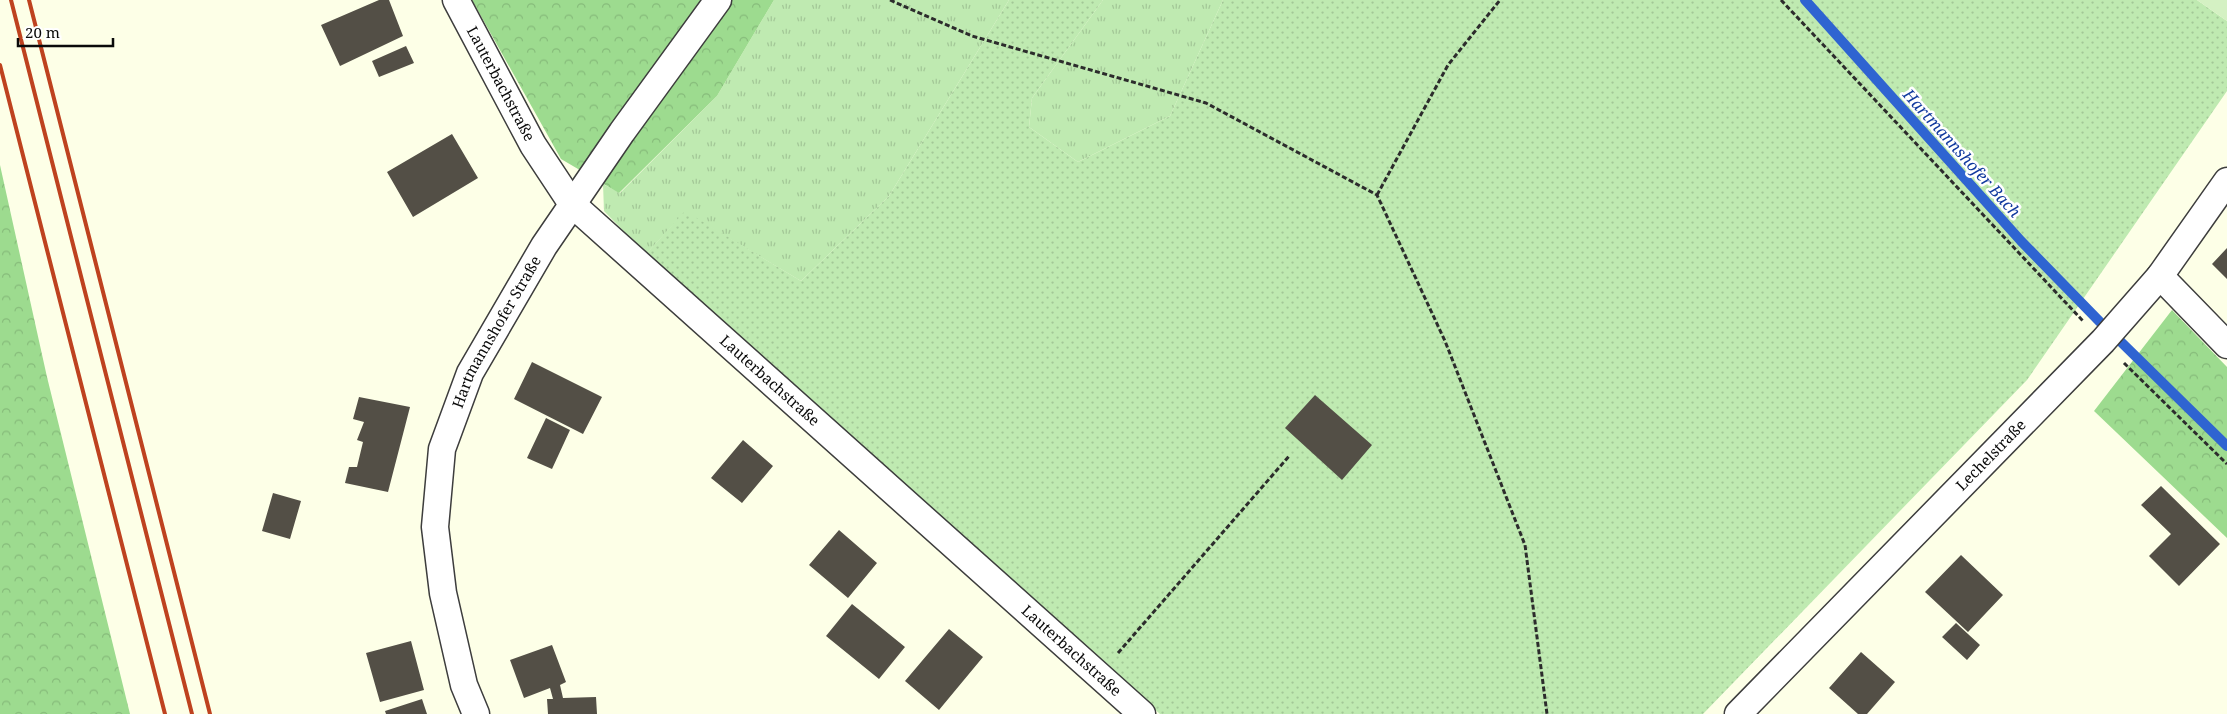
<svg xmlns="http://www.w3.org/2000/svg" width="2227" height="714" viewBox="0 0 2227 714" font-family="'Noto Serif',serif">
<defs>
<pattern id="grass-tufts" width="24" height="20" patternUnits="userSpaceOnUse" patternTransform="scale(1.25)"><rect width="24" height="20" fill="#bfeab1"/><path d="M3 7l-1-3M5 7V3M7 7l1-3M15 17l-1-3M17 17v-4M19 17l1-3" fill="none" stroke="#a3c797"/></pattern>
<pattern id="forest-crowns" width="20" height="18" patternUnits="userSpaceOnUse" patternTransform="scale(1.25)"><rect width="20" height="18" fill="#9ddb8f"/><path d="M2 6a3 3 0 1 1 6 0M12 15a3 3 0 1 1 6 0" fill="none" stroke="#86bb7a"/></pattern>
<pattern id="park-dots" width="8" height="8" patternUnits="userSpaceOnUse" patternTransform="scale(1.25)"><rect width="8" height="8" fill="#bfeab1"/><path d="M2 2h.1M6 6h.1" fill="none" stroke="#a3c797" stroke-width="1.8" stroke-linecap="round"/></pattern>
</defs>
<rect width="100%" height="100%" fill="#fdffe7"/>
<!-- grass -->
<path fill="url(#grass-tufts)" d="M 774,0 L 1009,0 L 889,196 L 801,281 L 685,212 L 646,254 L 604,211 L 603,184 L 620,193 L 717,96 Z
M 1103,0 L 1223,0 L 1170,116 L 1078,162 L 1029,127 L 1032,98 Z"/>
<!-- forest -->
<path fill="url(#forest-crowns)" d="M 472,0 L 774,0 L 717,96 L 619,193 L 561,159 Z
M 0,165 L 47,377 L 130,714 L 0,714 Z
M 2172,310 L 2227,367 L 2227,538 L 2094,411 Z"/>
<!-- park -->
<path fill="url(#park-dots)" d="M 1009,0 L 1103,0 L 1032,98 L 1029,127 L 1078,162 L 1170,116 L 1223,0 L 2197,0 L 2227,21 L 2227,91 L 2027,380 L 1703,714 L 1160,714 L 646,254 L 685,211 L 801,281 L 889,196 Z"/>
<!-- pitch -->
<path fill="#d4f1c3" d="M 2197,0 L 2227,0 L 2227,21 Z"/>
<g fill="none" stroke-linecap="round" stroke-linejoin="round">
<!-- stream -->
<path stroke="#2f64d1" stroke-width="10" d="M 1805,0 L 2021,241 L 2100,322
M 2120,341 L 2227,446"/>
</g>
<!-- building -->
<path fill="#534f46" d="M 379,0 L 389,0 L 403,36 L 340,66 L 321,25 Z
M 406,46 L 414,63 L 379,77 L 372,61 Z
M 452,134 L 478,178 L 413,217 L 387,172 Z
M 2227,248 L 2227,279 L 2212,264 Z
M 532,362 L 602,397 L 583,434 L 514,399 Z
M 1315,395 L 1372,445 L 1342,480 L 1285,428 Z
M 359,397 L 410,407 L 388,492 L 345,483 L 349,467 L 357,467 L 363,442 L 357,440 L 364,422 L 353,419 Z
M 546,418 L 570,430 L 552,469 L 527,458 Z
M 743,440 L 773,466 L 742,503 L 711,478 Z
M 2161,486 L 2220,544 L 2179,586 L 2149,556 L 2171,534 L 2141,505 Z
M 273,493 L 301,501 L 290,539 L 262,531 Z
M 839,530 L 877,563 L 848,598 L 809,565 Z
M 1961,555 L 2003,595 L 1968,632 L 1925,592 Z
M 852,604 L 905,647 L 879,679 L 826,636 Z
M 1956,623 L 1980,645 L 1967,660 L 1942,637 Z
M 949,629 L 983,657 L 939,710 L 905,681 Z
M 411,641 L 424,690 L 380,702 L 366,653 Z
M 552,645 L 566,682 L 560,685 L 563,698 L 596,697 L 597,714 L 548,714 L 547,699 L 553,699 L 550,688 L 524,698 L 510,660 Z
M 1861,652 L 1895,682 L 1867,714 L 1858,714 L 1829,688 Z
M 422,699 L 427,714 L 386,714 L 385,711 Z"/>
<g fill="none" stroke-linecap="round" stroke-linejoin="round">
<!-- minor casing -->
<g stroke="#3d3d3d" stroke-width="29">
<g id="minor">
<path id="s1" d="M 456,0 L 533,145 L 572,204 L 1142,714"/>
<path d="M 2160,276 L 2227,345"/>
<path id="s2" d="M 476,714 L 464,685 L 443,593 L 435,527 L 442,449 L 470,373 L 544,246 L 622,132 L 718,0"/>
<path id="s3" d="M 1738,714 L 2103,341 L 2160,276 L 2227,181"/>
</g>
</g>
<!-- path -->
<path stroke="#2c2c2c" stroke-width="3" stroke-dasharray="5 2.5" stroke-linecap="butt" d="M 890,0 L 972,36 L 1206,103 L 1377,195 L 1445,341 L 1525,545 L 1547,714
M 1781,0 L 2083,321
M 1377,195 L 1448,65 L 1500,0
M 2124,363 L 2227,464
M 1118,653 L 1290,455"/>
<!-- minor -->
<use href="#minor" stroke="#fff" stroke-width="26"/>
<!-- rail -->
<path stroke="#be421f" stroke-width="4" d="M 11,0 L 192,714
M 29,0 L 210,714
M 0,65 L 165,714"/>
</g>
<g text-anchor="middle" stroke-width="5" stroke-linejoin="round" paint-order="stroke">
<!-- street labels -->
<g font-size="15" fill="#0a0a0a" stroke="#fff">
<text dy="5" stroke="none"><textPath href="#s1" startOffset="95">Lauterbachstraße</textPath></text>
<text dy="5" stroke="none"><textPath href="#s2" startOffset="400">Hartmannshofer Straße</textPath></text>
<text dy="5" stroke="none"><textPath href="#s1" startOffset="500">Lauterbachstraße</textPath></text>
<text dy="5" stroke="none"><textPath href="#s3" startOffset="362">Lechelstraße</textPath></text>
<text dy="5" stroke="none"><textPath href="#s1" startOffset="905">Lauterbachstraße</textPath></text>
</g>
<!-- water labels -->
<g font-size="16" font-style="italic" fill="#113a9e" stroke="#fff">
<text transform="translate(1962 153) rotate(48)" y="6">Hartmannshofer Bach</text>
</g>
</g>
<!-- scale -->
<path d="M18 38v8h95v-8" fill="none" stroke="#0a0a0a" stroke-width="2.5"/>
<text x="25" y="38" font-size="15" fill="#0a0a0a" stroke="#ffffff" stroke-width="4" paint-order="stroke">20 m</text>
</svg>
